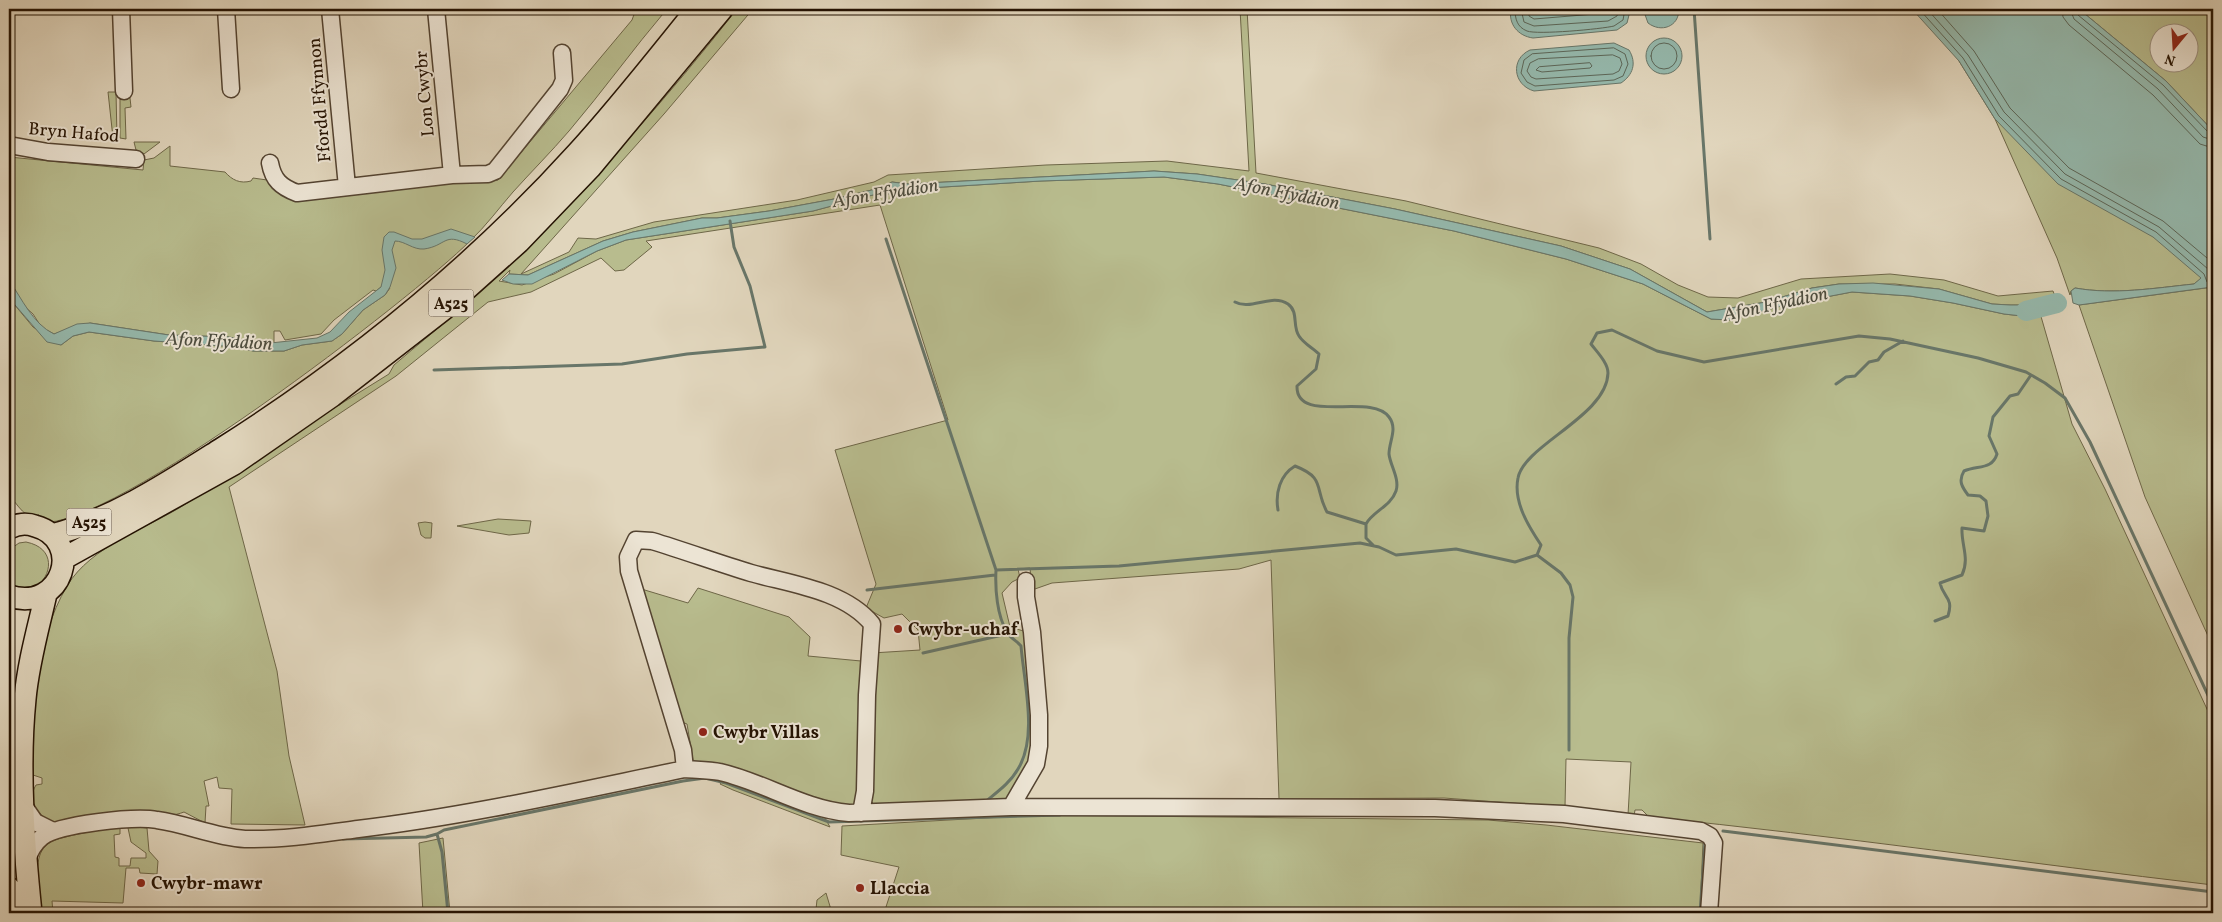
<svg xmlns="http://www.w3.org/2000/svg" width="2222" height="922" viewBox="0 0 2222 922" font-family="Vollkorn,serif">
<rect width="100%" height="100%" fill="#e1d6bd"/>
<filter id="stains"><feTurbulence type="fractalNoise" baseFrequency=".004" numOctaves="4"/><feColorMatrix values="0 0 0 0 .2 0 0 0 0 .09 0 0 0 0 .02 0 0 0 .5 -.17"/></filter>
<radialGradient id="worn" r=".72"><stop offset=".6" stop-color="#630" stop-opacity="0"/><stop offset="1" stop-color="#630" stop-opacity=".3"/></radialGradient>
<!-- green -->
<path fill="#b8bc8e" stroke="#6e6748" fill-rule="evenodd" d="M 636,9 L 667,9 C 633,49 603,91 569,131 C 551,152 531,172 513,192 C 499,208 486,226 470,241 C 414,297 109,532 41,522 C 26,519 17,505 9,494 L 9,298 L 33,327 L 61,345 L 73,336 L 89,332 L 154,341 L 238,347 L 253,351 L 284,351 L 302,345 L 332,341 L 342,334 L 363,310 L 385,295 L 390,288 L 381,287 L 376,291 L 373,290 L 334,320 L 321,334 L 285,340 L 280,331 L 274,331 L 274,343 L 261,344 L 229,337 L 169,335 L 90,323 L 54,334 L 42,328 L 33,314 L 23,305 L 9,280 L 9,157 L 143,170 L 144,160 L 154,158 L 170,146 L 170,166 L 225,172 C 232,180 240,184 251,181 L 253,178 L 267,180 L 284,194 L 498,180 L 632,20 Z
M 737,9 L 753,9 L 664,114 L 521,274 L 569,252 L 578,238 L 596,239 L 654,222 L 797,200 L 874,182 L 888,175 L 1046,165 L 1167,161 L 1249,171 L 1240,9 L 1247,9 L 1256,173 L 1406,201 L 1599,248 L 1641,264 L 1678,285 L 1708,297 L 1738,298 L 1801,279 L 1890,274 L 1944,280 L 1998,296 L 2053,291 L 2056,299 L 2035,305 L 2010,305 L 1992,304 L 1939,289 L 1895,284 L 1839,284 L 1812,288 L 1766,302 L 1707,312 L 1630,269 L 1561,246 L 1395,209 L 1265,184 L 1197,174 L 1154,171 L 908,184 L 892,182 L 880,188 L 834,199 L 769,211 L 717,218 L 702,218 L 633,232 L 603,241 L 528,275 L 509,274 L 510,270 L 499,281 L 522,285 L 554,274 L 597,251 L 626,240 L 813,211 L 872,195 L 899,193 L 911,189 L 1041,181 L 1164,177 L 1218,184 L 1454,231 L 1566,259 L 1643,284 L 1711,319 L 1729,320 L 1789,304 L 1852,292 L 1910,296 L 1953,303 L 2004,314 L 2022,316 L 2040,313 L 2072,424 L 2105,489 L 2213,722 L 2213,885 C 2025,863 1838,836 1649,817 L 1642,810 L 1635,810 L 1634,816 L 1628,815 L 1631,762 L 1566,759 L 1565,807 L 1444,798 L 1279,799 L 1271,560 L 1239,569 L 1052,583 L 1032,590 L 1030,568 L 1018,569 L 1020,578 L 1012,582 L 1002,593 L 1010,627 L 1027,632 L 1036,746 L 1011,801 L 869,807 L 872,653 L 920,650 L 918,630 L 902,614 L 884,618 L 866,608 L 876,584 L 835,450 L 948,420 L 880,205 L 646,241 L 652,247 L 624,270 L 615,271 L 601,258 L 531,292 L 488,302 L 396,376 L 229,487 L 277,671 L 289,756 L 305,825 L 231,824 L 232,789 L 219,788 L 217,777 L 204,781 L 209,806 L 206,806 L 205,823 L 184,812 C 164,820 154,810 134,811 C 107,812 79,819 53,823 C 39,816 26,801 36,785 L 42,784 L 42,778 L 33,775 C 33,712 34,642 67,586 C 91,546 146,529 184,505 C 253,462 319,416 389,374 L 394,365 C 434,331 476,298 513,260 C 593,182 668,97 737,9 Z
M 2079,9 L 2213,9 L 2213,131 L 2166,81 ZM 2160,32 L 2190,32 L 2190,62 L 2160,62 Z
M 1959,61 L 2164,230 L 2202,278 L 2194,284 C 2155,288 2114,295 2075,288 L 2071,291 L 2070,295 L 2057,258 L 1995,119 Z
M 108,92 L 116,92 L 117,138 L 113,138 Z
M 130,98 L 131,107 L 125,108 L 126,139 L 120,138 L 120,99 Z
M 134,142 L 160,142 L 144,154 L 136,150 Z
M 2213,287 L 2213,647 L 2145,497 L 2079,305 Z
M 498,519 L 531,521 L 529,533 L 509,535 L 457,526 Z
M 425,522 L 432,523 L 431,538 L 425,538 L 421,535 L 418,523 Z
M 26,542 C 72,551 38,610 9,581 L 9,550 L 19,543 Z
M 638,588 L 688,603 L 698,588 L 789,617 L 810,637 L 808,656 L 861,661 L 857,807 L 836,807 L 694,766 L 687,724 L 679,721 Z
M 723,780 L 807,810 L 825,818 L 830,827 L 733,790 L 720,784 Z
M 1038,815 L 1488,820 L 1546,825 L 1703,843 L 1700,913 L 884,913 L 899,867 L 841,855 L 842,826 Z
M 114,826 L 120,828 L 120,834 L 114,835 L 115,857 L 119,858 L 119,866 L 130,866 L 131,858 L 146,858 L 146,853 L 131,842 L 128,828 L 130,826 L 147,828 L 149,851 L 158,861 L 157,874 L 140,873 L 139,868 L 126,868 L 123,903 L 52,901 L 53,913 L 39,913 C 32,828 42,845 114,826 Z
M 443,838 L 450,913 L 423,913 L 419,843 Z
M 826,893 L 832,913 L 818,913 L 816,909 L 817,900 Z"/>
<!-- water -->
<path fill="#95b9ad" stroke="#687669" d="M 1511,9 L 1630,9 L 1630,11 L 1627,23 L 1617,30 L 1533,38 C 1518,36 1508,24 1511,9 Z
M 1643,9 L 1679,9 C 1679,27 1661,33 1648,23 Z
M 1912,9 L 2079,9 L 2166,81 L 2213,131 L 2213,289 L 2212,287 L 2079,305 L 2073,303 L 2071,291 L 2075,288 C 2114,295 2155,288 2194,284 L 2201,278 L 2153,237 L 2058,184 L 1995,119 L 1959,61 Z
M1646 56a18 18 0 1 1 36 0a18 18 0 1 1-36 0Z
M 1614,43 L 1629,50 C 1637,63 1633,75 1621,83 L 1534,91 C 1513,85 1510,59 1530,50 Z
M 1154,171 L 1197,174 L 1265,184 L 1395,209 L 1561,246 L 1630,269 L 1707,312 L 1766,302 L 1812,288 L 1839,284 L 1873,283 L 1939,289 L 1992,304 L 2010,305 L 2035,305 L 2051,300 L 2053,308 L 2022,316 L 2004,314 L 1953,303 L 1910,296 L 1852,292 L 1789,304 L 1729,320 L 1711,319 L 1643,284 L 1566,259 L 1454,231 L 1218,184 L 1164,177 L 1041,181 L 911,189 L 899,193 L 873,195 L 813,211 L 626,240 L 597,251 L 532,284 L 513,284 L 502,280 L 509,274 L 528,275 L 603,241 L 633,232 L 702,218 L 717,218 L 769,211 L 834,199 L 880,188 L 892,182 L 908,184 Z
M 451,229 L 475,237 L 467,244 C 444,232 446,246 424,249 C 413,250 405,241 395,241 L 392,250 L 396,268 L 390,287 L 385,295 L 363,310 L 342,334 L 332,341 L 302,345 L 284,351 L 253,351 L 238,347 L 154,341 L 89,332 L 73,336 L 61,345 L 47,342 L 9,298 L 9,280 C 22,299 33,324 54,334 L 77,324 L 90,323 L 169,335 L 229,337 L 261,344 L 317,338 L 330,332 L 349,312 L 381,287 L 385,270 L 382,250 L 384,237 L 389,232 L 394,232 L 412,239 L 422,239 Z"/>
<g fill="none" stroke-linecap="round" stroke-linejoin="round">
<!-- shore -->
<path stroke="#5c6658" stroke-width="1" d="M 1515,9 C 1515,19 1517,27 1527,31 C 1537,35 1602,29 1614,26 L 1623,20 L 1625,9
M 1521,9 L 1524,22 L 1534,26 L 1608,21 L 1617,16 L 1619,9
M 1529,9 L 1529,16 L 1534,19 L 1607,13 L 1611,12 L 1611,9
M 1919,9 L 1963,58 L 1999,116 L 2061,179 L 2156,232 L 2204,274 L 2207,282 L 2213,282
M 1927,9 L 1968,55 L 2004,112 L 2065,174 L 2159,227 L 2208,269 L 2213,276
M 1937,9 L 1974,51 L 2010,108 L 2069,168 L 2163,221 L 2213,263
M 2062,9 L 2063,17 L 2069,25 L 2153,95 L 2200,144 L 2213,148
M 2070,9 L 2074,19 L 2158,89 L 2203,137 L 2213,140
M 2076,9 L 2078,15 L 2163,85 L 2208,132 L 2213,134
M1651 56a13 13 0 1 1 26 0a13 13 0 1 1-26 0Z
M 1614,48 L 1625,54 L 1628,64 L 1623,76 L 1614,80 L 1535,86 L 1527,82 L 1521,73 L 1524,60 L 1532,54 Z
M 1613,55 L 1620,58 L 1622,64 L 1619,71 L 1613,74 L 1536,79 L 1531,77 L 1527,71 L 1530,63 L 1538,59 Z
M 1590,63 L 1592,66 L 1590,68 L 1542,72 L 1536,70 L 1539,67 Z"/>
<!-- stream -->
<path stroke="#687669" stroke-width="3" d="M 1694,9 L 1710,239
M 875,200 L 878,192
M 886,239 L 996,570 C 995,589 997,616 1007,632 C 1010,638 1017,641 1021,646 C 1024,683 1038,737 1018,769 C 1010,783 997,792 985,802
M 1235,302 C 1251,311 1271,293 1288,304 C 1299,312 1292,326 1299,336 C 1304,344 1313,348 1319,354 L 1316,369 L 1297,386 C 1296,425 1371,392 1389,417 C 1398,429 1389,441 1389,454 C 1390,465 1400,479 1396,491 C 1391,506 1372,512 1366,524
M 434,370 L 622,364 L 687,354 L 765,347 L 750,286 L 734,247 L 730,221
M 1836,384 L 1846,377 L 1855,376 L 1869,362 L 1878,360 L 1884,352 L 1903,341
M 1278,510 C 1275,493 1280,475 1295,466 C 1326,478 1314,488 1327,512 L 1366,524 L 1366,538 L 1374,546
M 1537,555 L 1561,573 L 1570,585 L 1573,597 L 1569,638 L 1569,750
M 996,570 L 1119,566 L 1360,543 L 1379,547 L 1396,555 L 1456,549 L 1515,562 L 1537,555 L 1541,545 C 1529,527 1513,502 1518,478 C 1524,445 1607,416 1608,373 C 1608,363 1597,352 1591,344 L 1597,333 L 1612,330 L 1657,351 L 1704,362 L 1859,336 L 1890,339 L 1978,358 L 2026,372 L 2045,383 L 2065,398 L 2090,442 L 2213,706
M 867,590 L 995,575
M 1935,621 L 1948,616 C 1954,597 1943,598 1940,583 L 1962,575 C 1970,558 1961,545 1962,528 L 1984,531 L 1988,516 L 1986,501 L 1980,496 L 1968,495 C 1962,487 1958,481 1964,471 C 1978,465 1992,470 1997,454 L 1989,436 L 1993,417 L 2010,396 L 2018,394 L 2031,375
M 923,653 L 1007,634
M 1723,831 L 2213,892
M 343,839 L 426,837 L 437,834
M 448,913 L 442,852 L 437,834 L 444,830 L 683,781 L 705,778 L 726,783 L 829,822 L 1060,815
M 1700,913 L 1705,842"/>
<!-- river -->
<path stroke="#95b9ad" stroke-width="20" d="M 2026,311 L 2057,303"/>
<!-- minor casing -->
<g stroke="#534331" stroke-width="19">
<path id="minor" d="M 121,9 L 124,91
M 226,9 L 231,89
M 330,9 L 347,187
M 436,9 L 452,175
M 9,145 L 48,152 L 136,159
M 270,163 C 273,180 281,187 297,193 L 452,175 L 488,174 L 495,171 L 560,89 L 564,80 L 562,53
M 685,769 L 683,750 L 629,571 L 628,557 L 636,540 L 652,541 C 685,551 718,563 751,573 C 790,584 844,590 872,624 L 867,695 L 865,791 L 861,813
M 24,806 L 35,822 L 53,831
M 1011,807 L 1036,764 L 1039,746 L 1039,715 L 1032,632 L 1026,597 L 1026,581
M 26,862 C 30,852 33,844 42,837 C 59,824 135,816 157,820 C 187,824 214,837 245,839 C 283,840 321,834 358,829 C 468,816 577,791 685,769 C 697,770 709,770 720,772 C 764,782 803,809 849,813 L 1011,807 L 1435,808 L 1564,814 L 1701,831 L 1710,836 L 1714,843 L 1709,913"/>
</g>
<!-- major casing -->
<g stroke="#241202" stroke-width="24">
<path id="major" d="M 9,528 C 17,524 27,523 35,526 C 85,540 63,613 9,596
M 52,535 C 113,519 169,482 221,449 C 352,366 474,267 578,152 C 620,106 658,57 697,9
M 63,559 L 234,464 L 332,396 L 444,309 L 519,242 L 590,168 L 722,9
M 9,888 L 11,913
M 31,913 C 24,844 18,769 25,699 C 28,664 38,629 46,594"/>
</g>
<!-- minor -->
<use href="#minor" stroke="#ece4d4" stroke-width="16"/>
<!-- major -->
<use href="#major" stroke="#e1d6bd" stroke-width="21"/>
</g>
<!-- markers -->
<g fill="#8f2418" stroke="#ece4d4" stroke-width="2">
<circle cx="898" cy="629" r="5"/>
<circle cx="703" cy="732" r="5"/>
<circle cx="141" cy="883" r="5"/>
<circle cx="860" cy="888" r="5"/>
</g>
<g text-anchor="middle" stroke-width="4" stroke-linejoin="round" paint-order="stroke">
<!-- shield labels -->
<g fill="#ece4d4" stroke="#605141" stroke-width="1">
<rect x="428.5" y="289.5" width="45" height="27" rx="4"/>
<rect x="66.5" y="508.5" width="45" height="27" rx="4"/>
</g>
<g font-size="16" font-weight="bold" fill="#241202">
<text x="451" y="309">A525</text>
<text x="89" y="528">A525</text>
</g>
<!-- street labels -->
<g font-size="18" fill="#241202" stroke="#ece4d4">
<text transform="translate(424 94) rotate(-95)" y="6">Lon Cwybr</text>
<text transform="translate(319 100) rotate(-95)" y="6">Ffordd Ffynnon</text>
<text transform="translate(74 132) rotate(5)" y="6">Bryn Hafod</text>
</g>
<!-- poi labels -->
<g font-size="18" font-weight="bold" fill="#241202" stroke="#ece4d4" text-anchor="start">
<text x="908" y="635">Cwybr-uchaf</text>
<text x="713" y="738">Cwybr Villas</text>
<text x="151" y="889">Cwybr-mawr</text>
<text x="870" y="894">Llaccia</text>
</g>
<!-- water labels -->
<g font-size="19" font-style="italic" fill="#4c4c3e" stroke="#ece4d4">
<text transform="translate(885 192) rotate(-9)" y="7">Afon Ffyddion</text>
<text transform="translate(1287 192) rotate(11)" y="7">Afon Ffyddion</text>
<text transform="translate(1775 303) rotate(-12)" y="7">Afon Ffyddion</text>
<text transform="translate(219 340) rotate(3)" y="7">Afon Ffyddion</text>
</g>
</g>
<!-- margin -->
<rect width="2222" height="922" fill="none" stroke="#e1d6bd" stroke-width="30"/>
<rect x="10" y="10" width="2202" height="902" fill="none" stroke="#241202" stroke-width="2.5"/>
<rect x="15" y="15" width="2192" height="892" fill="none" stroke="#241202"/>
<!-- north arrow -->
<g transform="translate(2174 48) rotate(198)"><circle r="24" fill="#ece4d4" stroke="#9c9080"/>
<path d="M0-4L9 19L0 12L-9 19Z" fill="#8f2418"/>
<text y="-8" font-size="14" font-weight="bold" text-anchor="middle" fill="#241202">N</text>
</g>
<rect width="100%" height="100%" filter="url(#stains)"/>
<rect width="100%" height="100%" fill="url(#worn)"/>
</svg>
